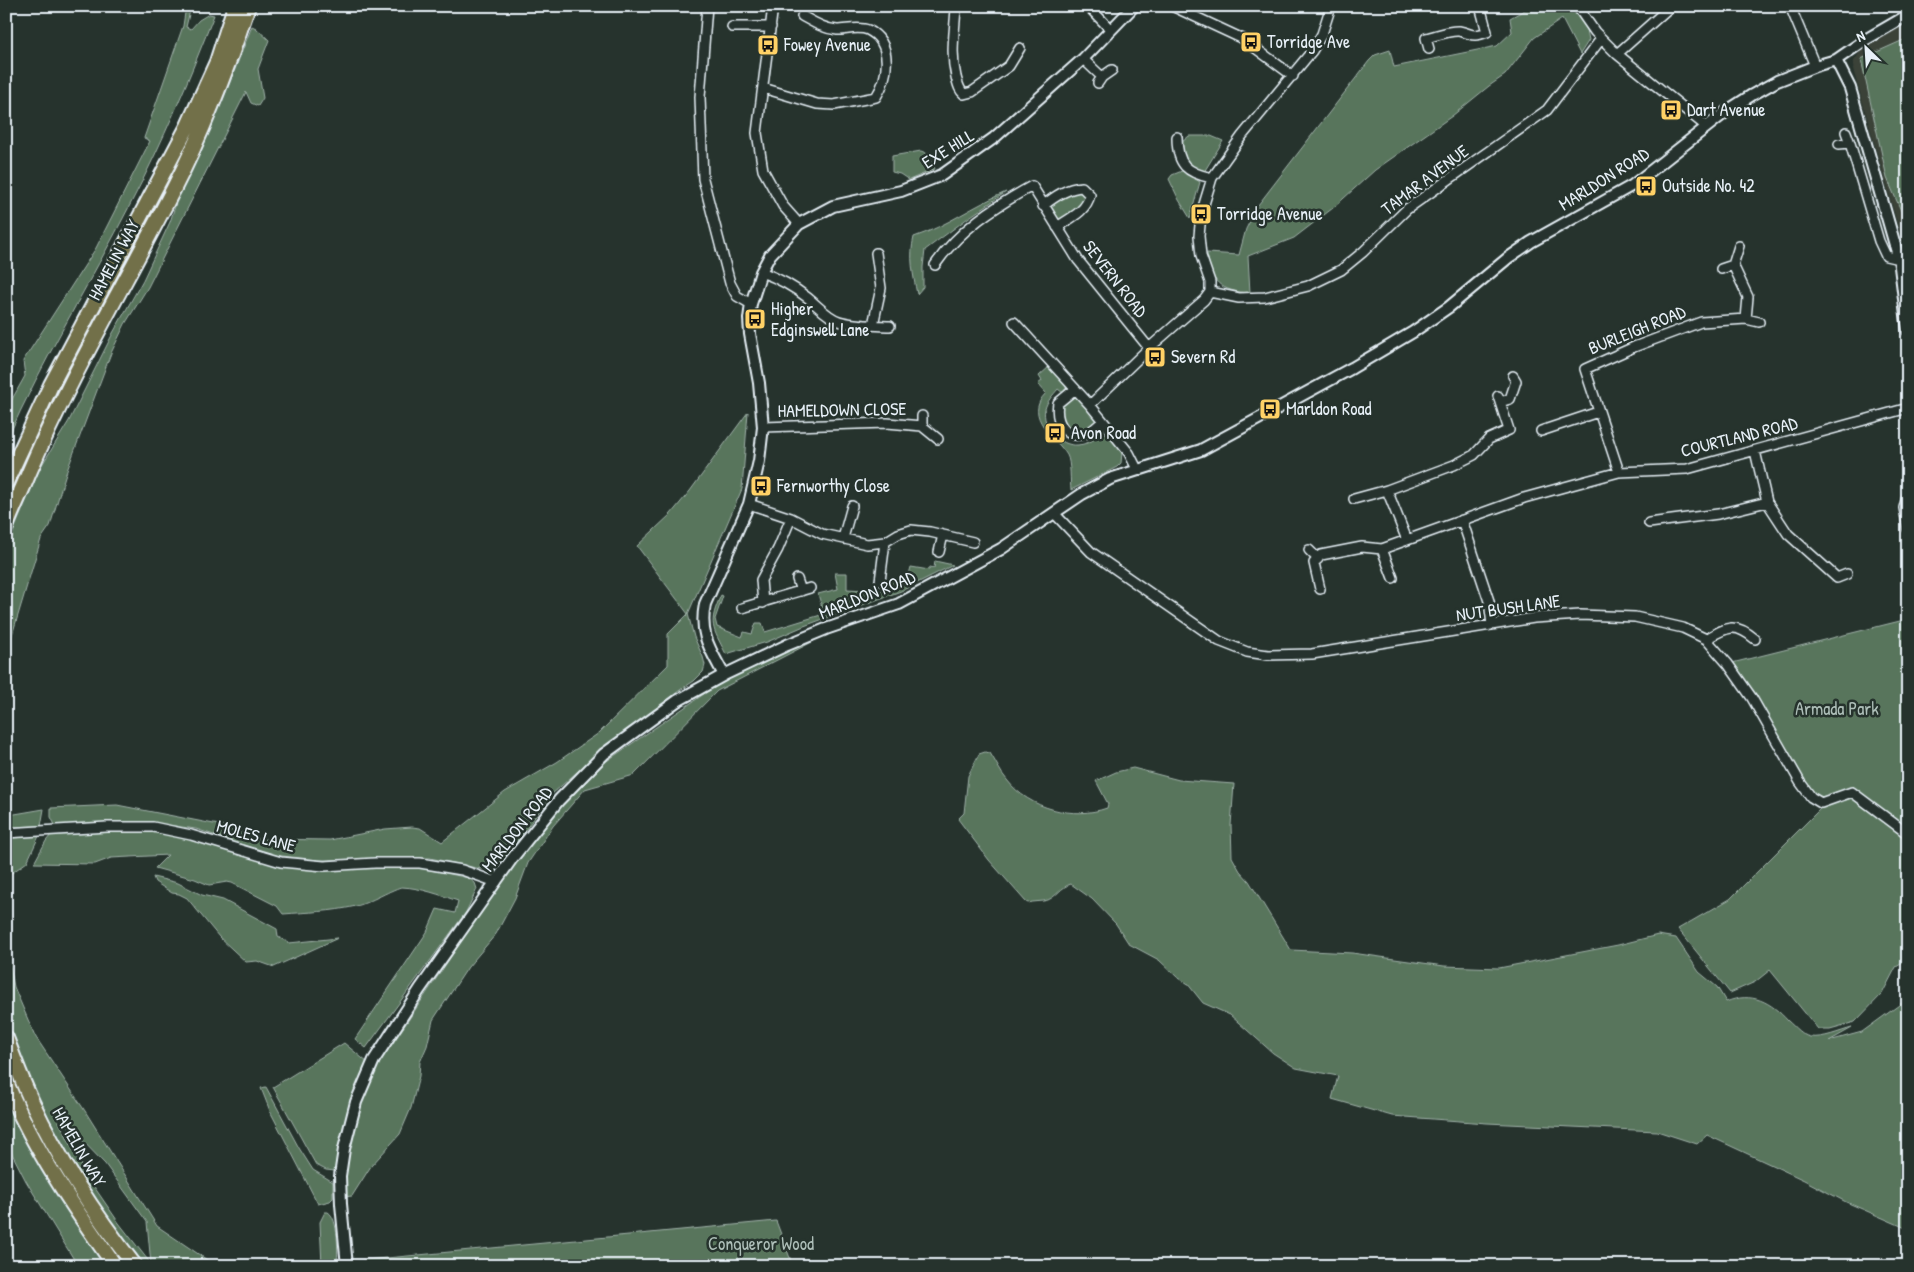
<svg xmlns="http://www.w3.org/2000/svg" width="1914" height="1272" viewBox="0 0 1914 1272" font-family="'Patrick Hand',sans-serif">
<rect width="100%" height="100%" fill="#26332d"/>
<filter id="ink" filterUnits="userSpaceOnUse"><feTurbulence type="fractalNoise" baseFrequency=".02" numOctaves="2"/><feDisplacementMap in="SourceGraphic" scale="10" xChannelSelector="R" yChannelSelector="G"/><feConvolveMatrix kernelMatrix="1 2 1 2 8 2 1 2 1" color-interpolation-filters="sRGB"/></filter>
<g filter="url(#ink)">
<!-- built -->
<path fill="#3a4238" d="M 1908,19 L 1908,261 L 1853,69 L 1854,61 L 1865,45 Z"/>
<!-- green -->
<path fill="#58745b" stroke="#a0b2aa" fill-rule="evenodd" d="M 186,6 L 191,6 L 186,27 L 191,29 L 199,20 L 209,14 L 214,15 C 189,79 163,142 131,203 C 90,283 43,359 6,442 L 6,410 L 25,376 L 23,361 L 96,248 L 150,141 L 144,138 L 183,26 Z
M 1532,6 L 1571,6 L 1587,30 L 1589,40 L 1580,54 L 1562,19 L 1534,38 L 1505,75 L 1489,86 L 1452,116 L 1375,170 L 1333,208 L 1294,238 L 1248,256 L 1250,293 C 1220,291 1211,283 1207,253 L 1239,255 L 1246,229 L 1258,205 L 1369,61 L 1375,55 L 1390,50 L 1394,67 L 1497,46 L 1512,32 L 1510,18 Z
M 252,26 L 256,28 L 269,40 L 258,69 L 263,98 L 258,106 L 251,103 L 246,92 L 148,287 L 125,324 L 111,353 L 65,476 L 50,526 L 41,539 L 6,655 L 6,555 L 14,530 L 40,468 L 69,421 L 113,333 L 143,280 L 170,222 L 180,191 L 223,100 Z
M 1908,38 L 1908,227 L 1887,178 L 1861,59 Z
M 208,99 L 170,182 L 30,451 L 6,510 L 6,497 L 40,419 Z
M 1189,136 L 1211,136 L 1223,141 L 1204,172 C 1189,170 1182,156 1181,143 Z
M 921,151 L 926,153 L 935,169 L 909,180 L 900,174 L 892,172 L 892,156 Z
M 1182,171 L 1200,182 L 1190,218 L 1179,200 L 1169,179 L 1172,175 Z
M 1082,187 L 1088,203 L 1057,227 L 1043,206 Z
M 1006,192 L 968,218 L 925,250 L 923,267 L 923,287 L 917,294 C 913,274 909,257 914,237 C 947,226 974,205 1006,192 Z
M 1050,366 L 1065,384 L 1066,388 L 1063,393 L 1058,389 C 1053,395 1047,401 1045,409 C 1041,426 1060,447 1078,445 C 1089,444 1097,438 1106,432 L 1122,452 L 1121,463 L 1117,467 L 1071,490 C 1070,482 1071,462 1067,455 C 1056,437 1022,417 1046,393 L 1038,384 L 1042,381 L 1039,376 Z
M 1075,389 L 1103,421 L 1089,432 L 1065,431 L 1058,403 Z
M 748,412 L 742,489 L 688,614 L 694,637 L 703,657 L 705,665 L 703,672 L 694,681 L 680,690 L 603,749 L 552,794 L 503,860 L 489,868 L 481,869 L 430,858 L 319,860 L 273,855 L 196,829 L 153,823 L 120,822 L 60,826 L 55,825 L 51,817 L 51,808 L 117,805 L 224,826 L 259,839 L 330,840 L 385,829 L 412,827 L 420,828 L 442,842 L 505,792 L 557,762 L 599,733 L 668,665 L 668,634 L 688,614 L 637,546 L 671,514 L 690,491 Z
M 935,561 L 953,565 L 901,591 L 804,626 L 767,642 L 726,654 C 712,627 708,624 721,595 L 723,596 L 715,619 L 717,627 L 742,637 L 744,632 L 752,634 L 756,623 L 762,623 L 765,632 L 824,614 L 818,594 L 838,589 L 835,573 L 847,573 L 847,589 L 886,591 L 889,578 L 907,582 L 911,567 L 929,570 L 930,567 L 934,568 Z
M 1908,619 L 1908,834 L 1852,792 L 1821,803 L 1811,797 L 1728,664 Z
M 814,641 L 717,691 L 634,775 L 585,789 L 553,826 L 528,863 L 515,898 L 496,934 L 468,967 L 433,1020 L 427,1046 L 420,1062 L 419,1076 L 411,1108 L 400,1134 L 371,1166 L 352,1196 L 344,1197 C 344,1155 356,1113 372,1074 L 512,866 L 574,788 L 601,765 L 717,685 L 791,647 Z
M 985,752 L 990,753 C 996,762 1000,772 1007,780 C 1029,809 1074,820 1107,808 L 1108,804 L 1096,781 L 1116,772 L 1133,768 L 1179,780 L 1234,784 L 1231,825 L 1232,857 L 1240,871 L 1249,881 L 1291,950 L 1352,953 L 1444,966 L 1499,968 L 1618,945 L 1658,935 L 1676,938 L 1699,972 L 1717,987 L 1726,1002 C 1752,991 1771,1002 1788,1021 C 1795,1027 1801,1035 1810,1037 C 1823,1039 1840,1031 1852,1028 L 1829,1041 L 1862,1032 L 1906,1000 L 1908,1229 L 1846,1202 L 1804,1180 L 1707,1135 L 1697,1144 L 1657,1131 L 1487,1123 L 1392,1116 L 1332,1099 L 1338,1076 L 1296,1068 L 1273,1053 L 1230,1015 L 1203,1003 L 1187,983 L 1177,977 L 1159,960 L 1129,944 L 1116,924 L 1092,899 L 1071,884 C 1061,887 1057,896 1048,900 C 1042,902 1034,901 1028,903 L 1026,902 L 989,860 L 958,819 L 964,813 L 968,776 L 979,754 Z
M 1853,797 L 1908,838 L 1908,960 L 1896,967 L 1882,994 L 1855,1022 L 1830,1029 L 1818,1029 L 1770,970 L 1755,982 L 1730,993 L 1678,929 L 1730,899 L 1822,807 Z
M 44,809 L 41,826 L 6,827 L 6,813 L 9,815 Z
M 113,830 L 148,831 L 166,834 L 211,844 L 255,858 L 421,868 L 469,878 L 475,883 L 477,889 L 466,912 L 366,1048 L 355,1039 L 427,932 L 437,909 L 455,913 L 458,901 C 440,895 422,888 402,887 C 396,887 367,904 356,906 C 331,912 308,912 283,914 L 277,906 L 232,883 L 227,882 L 209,885 L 195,879 L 155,868 L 168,855 L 111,858 L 95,864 L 34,863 L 46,841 L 51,835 Z
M 39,836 L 27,862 L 6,877 L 6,838 Z
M 153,877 L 178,883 L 202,895 L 223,900 L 277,929 L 278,937 L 289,943 L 338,938 L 274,967 L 257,961 L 246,962 L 219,937 L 187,898 L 179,894 L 172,893 L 155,882 Z
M 6,944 L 14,987 L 35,1036 L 85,1111 L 157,1226 L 216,1266 L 142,1266 L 113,1227 L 58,1142 L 6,1033 ZM 53,1110 L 105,1164 L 147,1222 L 151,1264 L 119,1223 L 88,1178 Z
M 344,1043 L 368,1063 C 351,1098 342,1133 335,1171 L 326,1170 L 316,1165 L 273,1087 Z
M 6,1054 C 13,1073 19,1093 28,1111 C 55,1167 93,1216 129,1266 L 123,1266 L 83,1214 L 23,1113 L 6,1073 Z
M 266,1087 L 299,1148 L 313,1170 L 333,1182 L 333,1198 L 330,1201 L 318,1204 L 270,1111 L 261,1088 Z
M 6,1105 C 36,1162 69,1214 107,1266 L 78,1266 L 26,1181 L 6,1142 Z
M 325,1212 L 328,1212 C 339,1219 338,1253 337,1266 L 322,1266 L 320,1222 Z
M 776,1221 L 793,1266 L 354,1266 L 355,1261 Z"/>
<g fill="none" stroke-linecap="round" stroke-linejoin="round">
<!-- minor casing -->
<g stroke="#e8f1f8" stroke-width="12">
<path id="minor" d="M 707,6 L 700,97 L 703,179 L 730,283 L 737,296 L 751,304
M 773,6 L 757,133 L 763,170 L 783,206 L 799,224
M 956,6 C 955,32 950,51 956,77 C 958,84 959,90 964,94 L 972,92 L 1009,66 L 1020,48
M 1088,6 L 1111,30
M 1172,6 L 1243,39 L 1293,76
M 1577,6 L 1595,32 L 1617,54 L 1707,127
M 1790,6 L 1815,66
M 732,27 L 771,27
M 1429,49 L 1426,38 C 1436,36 1449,30 1459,31 C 1474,34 1470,38 1487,32 L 1480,6
M 1617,54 L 1671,6
M 1083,59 L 1102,77
M 1098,83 L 1102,77 L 1112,70
M 763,88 L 817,104 L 834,105 L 876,97 C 889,77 893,42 868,30 C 859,26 846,30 837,30 C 824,29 813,22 802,16
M 1846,132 L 1850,143
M 1177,137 C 1177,165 1187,173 1212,178
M 1839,144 L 1850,143 L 1879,241 L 1886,256 L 1899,259
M 1043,206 C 1055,196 1067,188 1082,187 L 1090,195 C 1086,212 1070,218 1057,227
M 935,265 C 960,229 994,207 1032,186 L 1078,260 L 1149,348
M 1721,269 L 1733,265 L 1739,246
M 761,272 C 778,278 794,287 808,298 C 818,306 827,317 839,321 C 855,326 874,325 890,326
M 1210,292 L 1239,298 L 1265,297 L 1308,286 L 1341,270 L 1363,252 L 1407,209 L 1547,110 L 1601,39
M 1746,319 L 1759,322
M 1014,322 L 1090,405 L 1129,453 L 1137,469
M 873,325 L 881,288 L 876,253
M 1075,389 L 1058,403 C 1055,421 1065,442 1087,433 C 1093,431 1098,425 1103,421
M 1500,402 L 1510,399 L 1516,381 L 1513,376
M 1090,405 L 1149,348 L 1204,300 L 1210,292 L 1210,282 L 1201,256 L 1199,236 L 1201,214 L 1212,178 L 1242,136 L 1312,51 L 1322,34 L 1331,6
M 922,426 L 938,439
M 763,427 L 887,423 L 922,426 L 922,416
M 1541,431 L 1598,412
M 1755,451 L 1767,502 L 1788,534 L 1837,578 L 1847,574
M 1619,472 L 1585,369 L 1634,347 L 1701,322 L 1746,319 L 1748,297 L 1733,265
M 1387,490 L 1407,540
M 1908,493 L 1904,508 L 1908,529
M 1354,499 L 1387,490 L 1454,465 L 1474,455 L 1489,439 L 1509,430 L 1498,396
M 749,504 L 791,518 L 822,534 L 867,544 L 885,542 L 898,534 L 911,530 L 930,532 L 973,542
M 1054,513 L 1091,552 L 1219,641 L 1247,652 L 1268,655 L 1312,654 L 1534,618 L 1580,615 L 1635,617 L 1683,628 L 1706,639 L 1728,664 L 1752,698 L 1800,782 L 1811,797 L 1821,803 L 1852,792 L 1908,834
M 1462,520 L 1489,601 L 1492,625
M 1649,523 L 1718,514 L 1767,502
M 843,538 L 852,506
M 1382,549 L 1393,578
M 1309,550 L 1318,559
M 939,552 L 943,535
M 797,579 L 801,591
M 880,581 L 885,542
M 1320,589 L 1314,563 L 1321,555 L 1362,547 L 1382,549 L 1524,498 L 1619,472 L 1687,469 L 1908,408
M 763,603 L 761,580 L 778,549 L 791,518
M 742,608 L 810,588
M 1706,639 C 1727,627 1735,622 1755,639
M 6,833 L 107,827 L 153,827 L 191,835 L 281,862 L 324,866 L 375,863 L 420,863 L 462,870 L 496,882"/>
</g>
<!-- tertiary casing -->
<g stroke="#e8f1f8" stroke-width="14">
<path id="tertiary" d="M 1836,60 L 1850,88 L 1899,259 L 1908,331
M 724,675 C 710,649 699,635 705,604 L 749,504 L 759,461 L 763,427 L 759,383 L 750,334 L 749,319 L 751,304 L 757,285 L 761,272 L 770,255 L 799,224 L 833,206 L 901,191 L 942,175 L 994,138 L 1083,59 L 1134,6
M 347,1266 L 341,1204 L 340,1176 L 344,1149 L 356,1102 L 374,1060 L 420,989 L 511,860 L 559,800 L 604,754 L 677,701 L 724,675 L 787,645 L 826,629 L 899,604 L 1001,549 L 1082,494 L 1110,479 L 1201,450 L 1352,368 L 1413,332 L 1449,307 L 1508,258 L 1531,242 L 1633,185 L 1727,111 L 1752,95 L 1777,81 L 1815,66 L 1836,60 L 1865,40 L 1908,15"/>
</g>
<!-- trunk casing -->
<g stroke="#e8f1f8" stroke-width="18">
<path id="trunk" d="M 6,482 L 51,385 L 188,126 L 217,62 L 235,6
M 6,527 C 12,509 21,493 28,475 C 70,376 125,284 174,188 C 204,130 227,69 248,6
M 6,1038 C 14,1059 22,1081 32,1102 C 59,1160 95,1215 135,1266
M 6,1082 C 33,1148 74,1208 115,1266"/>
</g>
<!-- minor -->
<use href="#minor" stroke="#26332d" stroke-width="9"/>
<!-- tertiary -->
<use href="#tertiary" stroke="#26332d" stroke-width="10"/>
<!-- trunk -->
<use href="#trunk" stroke="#726f4a" stroke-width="14"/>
</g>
</g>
<!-- icons -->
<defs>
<g id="bus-square" transform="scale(1.125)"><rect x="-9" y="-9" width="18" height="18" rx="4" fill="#ffd166" stroke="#26332d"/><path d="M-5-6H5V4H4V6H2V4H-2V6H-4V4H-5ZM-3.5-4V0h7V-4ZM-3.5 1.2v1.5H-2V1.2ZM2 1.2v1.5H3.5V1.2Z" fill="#111"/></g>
</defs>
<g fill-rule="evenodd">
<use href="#bus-square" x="1251" y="42"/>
<use href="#bus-square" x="768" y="45"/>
<use href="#bus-square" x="1671" y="110"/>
<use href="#bus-square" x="1646" y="186"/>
<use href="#bus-square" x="1201" y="214"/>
<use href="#bus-square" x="755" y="319"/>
<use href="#bus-square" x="1155" y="357"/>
<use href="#bus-square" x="1270" y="409"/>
<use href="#bus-square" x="1055" y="433"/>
<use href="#bus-square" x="761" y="486"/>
</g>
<g text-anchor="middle" stroke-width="5" stroke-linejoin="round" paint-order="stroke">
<!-- poi labels -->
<g font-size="18" fill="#e8f1f8" stroke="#26332d" text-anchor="start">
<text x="1267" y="48">Torridge Ave</text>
<text x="784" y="51">Fowey Avenue</text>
<text x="1687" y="116">Dart Avenue</text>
<text x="1662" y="192">Outside No. 42</text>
<text x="1217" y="220">Torridge Avenue</text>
<text x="771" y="315">Higher<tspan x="771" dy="21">Edginswell Lane</tspan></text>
<text x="1171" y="363">Severn Rd</text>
<text x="1286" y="415">Marldon Road</text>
<text x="1071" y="439">Avon Road</text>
<text x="777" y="492">Fernworthy Close</text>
</g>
<!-- street labels -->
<g font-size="18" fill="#e8f1f8" stroke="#26332d">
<text transform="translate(948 149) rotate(-32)" y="6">EXE HILL</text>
<text transform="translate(1604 179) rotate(-32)" y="6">MARLDON ROAD</text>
<text transform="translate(1425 180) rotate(-37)" y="6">TAMAR AVENUE</text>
<text transform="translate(114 260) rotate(-62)" y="6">HAMELIN WAY</text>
<text transform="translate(1115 279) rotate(52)" y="6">SEVERN ROAD</text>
<text transform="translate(1637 330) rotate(-22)" y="6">BURLEIGH ROAD</text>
<text transform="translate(842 410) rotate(-1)" y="6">HAMELDOWN CLOSE</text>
<text transform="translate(1739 437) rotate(-14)" y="6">COURTLAND ROAD</text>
<text transform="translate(867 595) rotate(-22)" y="6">MARLDON ROAD</text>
<text transform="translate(1508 608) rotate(-8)" y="6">NUT BUSH LANE</text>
<text transform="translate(517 829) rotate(-52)" y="6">MARLDON ROAD</text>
<text transform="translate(256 836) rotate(15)" y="6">MOLES LANE</text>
<text transform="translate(79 1147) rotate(60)" y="6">HAMELIN WAY</text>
</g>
<!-- park labels -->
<g font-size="18" fill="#aebfb9" stroke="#26332d">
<text x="1837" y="715">Armada Park</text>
<text x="761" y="1250">Conqueror Wood</text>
</g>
</g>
<!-- margin -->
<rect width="1914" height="1272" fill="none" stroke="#26332d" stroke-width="25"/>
<rect x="12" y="12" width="1889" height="1247" fill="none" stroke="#e8f1f8" stroke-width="2" filter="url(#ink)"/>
<!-- north arrow -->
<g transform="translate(1866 48) rotate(335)" stroke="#26332d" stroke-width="4" paint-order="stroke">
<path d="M0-4L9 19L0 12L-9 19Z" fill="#e8f1f8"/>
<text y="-8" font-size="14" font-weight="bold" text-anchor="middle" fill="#e8f1f8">N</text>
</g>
</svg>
